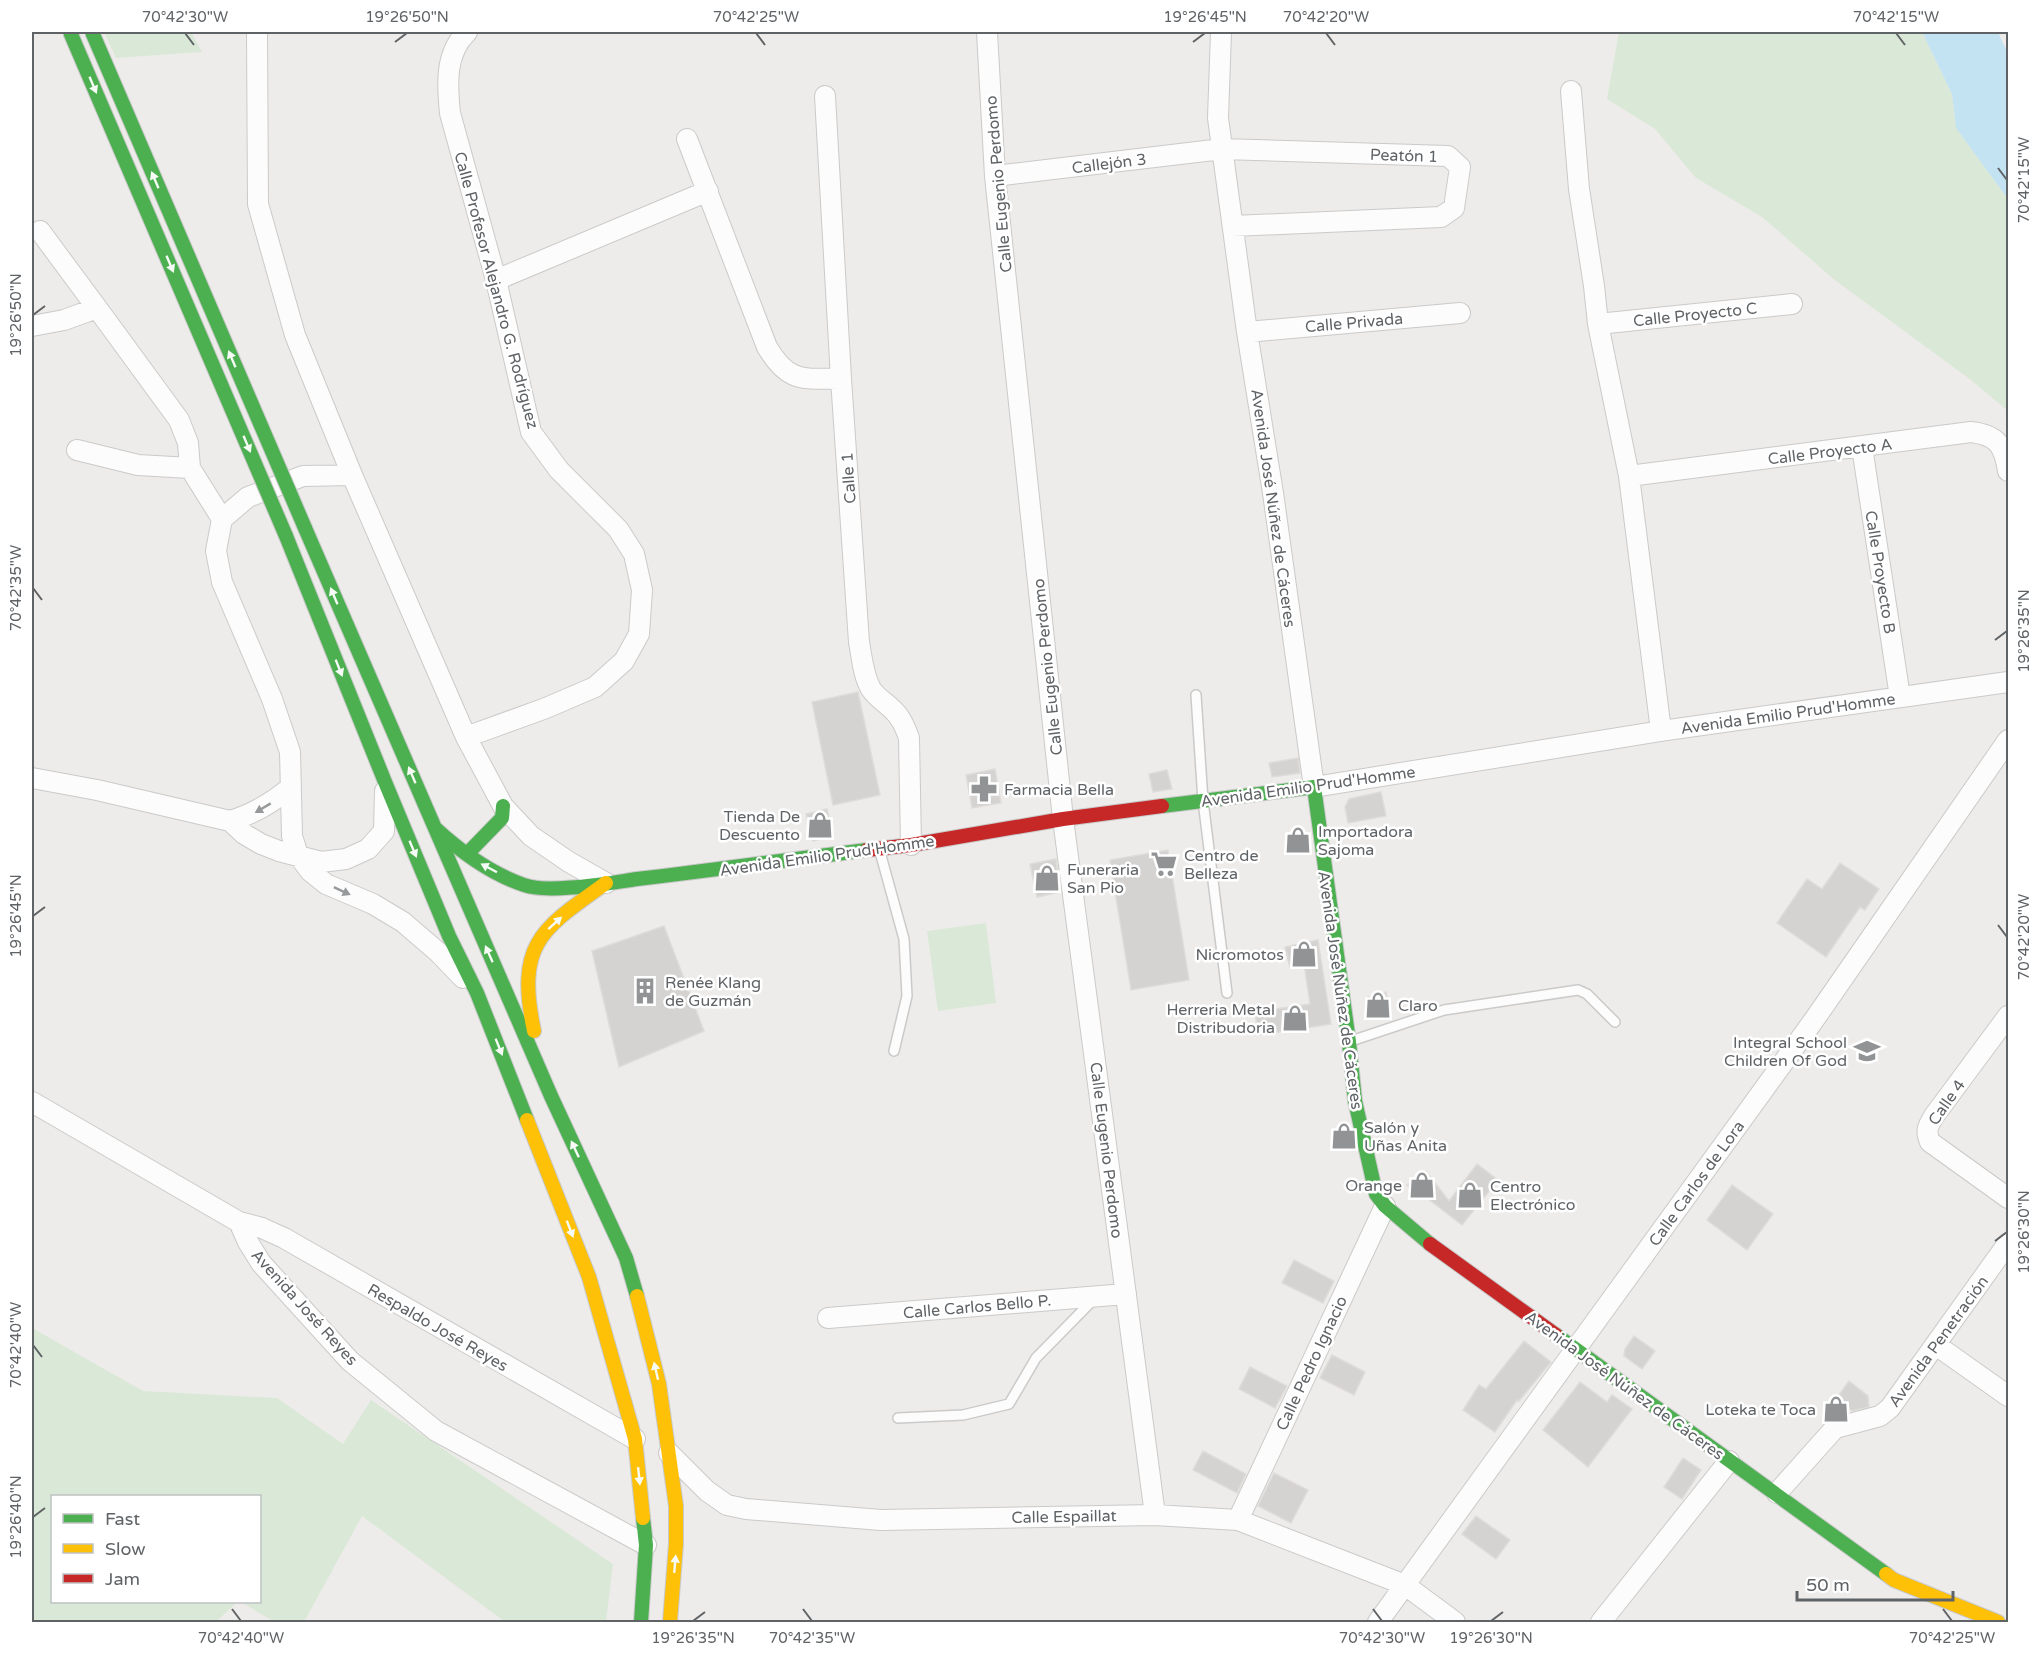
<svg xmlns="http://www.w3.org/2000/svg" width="2040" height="1654" viewBox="0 0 2040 1654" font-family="'Varela Round',sans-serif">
<rect width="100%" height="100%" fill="#eeecea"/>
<!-- green -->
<path fill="#dae8d7" d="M 104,32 L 191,32 L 202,52 L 116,58 Z
M 1619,32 L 1922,32 L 1952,94 L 1956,128 L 2008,199 L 2008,411 L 1971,380 L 1836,281 L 1762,217 L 1696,178 L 1655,129 L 1607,99 Z
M 986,923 L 996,1003 L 938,1011 L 927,931 Z
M 32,1328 L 143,1391 L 277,1398 L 343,1444 L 371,1400 L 613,1564 L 606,1622 L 505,1622 L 362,1516 L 304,1622 L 275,1622 L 241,1602 L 260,1602 L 260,1496 L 52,1496 L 52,1602 L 237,1602 L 216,1622 L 32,1622 Z"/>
<!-- water -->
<path fill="#c3e3f3" d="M 1922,32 L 1998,32 L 2008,54 L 2008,199 L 1956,128 L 1952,94 Z"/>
<!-- building -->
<path fill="#d5d3d2" stroke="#dedcd9" stroke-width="1.5" d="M 858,692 L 880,795 L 833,805 L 812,702 Z
M 1298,758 L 1300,773 L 1272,777 L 1269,763 Z
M 995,769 L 1001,803 L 972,808 L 966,775 Z
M 1167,770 L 1172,789 L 1153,792 L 1149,774 Z
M 1381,792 L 1386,816 L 1348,823 L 1345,807 L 1349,799 Z
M 827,809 L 833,836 L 813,841 L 806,814 Z
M 1168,850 L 1189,980 L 1131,990 L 1110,860 Z
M 1056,859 L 1060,892 L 1037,897 L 1030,864 Z
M 1840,863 L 1879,889 L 1865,910 L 1860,907 L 1826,957 L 1777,923 L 1807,879 L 1822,889 Z
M 664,926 L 704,1031 L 619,1067 L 592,951 Z
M 1318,940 L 1331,1024 L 1258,1035 L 1255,1012 L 1310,1004 L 1304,964 L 1290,967 L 1285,947 Z
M 1386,992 L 1391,1012 L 1371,1017 L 1366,998 Z
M 1477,1164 L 1498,1180 L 1462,1225 L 1423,1195 L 1418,1199 L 1407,1185 L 1426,1171 L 1449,1201 Z
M 1732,1185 L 1773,1214 L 1747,1250 L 1707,1220 Z
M 1294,1260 L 1334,1281 L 1323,1303 L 1282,1283 Z
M 1634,1336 L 1655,1351 L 1642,1369 L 1624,1356 L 1625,1349 Z
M 1524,1341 L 1551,1362 L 1519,1401 L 1517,1400 L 1495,1432 L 1463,1410 L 1479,1385 L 1486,1389 Z
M 1332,1355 L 1365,1372 L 1354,1395 L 1320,1378 Z
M 1250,1367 L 1287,1386 L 1275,1408 L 1239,1389 Z
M 1849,1381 L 1868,1396 L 1869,1407 L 1852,1411 L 1836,1399 Z
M 1580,1382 L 1607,1402 L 1612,1395 L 1632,1409 L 1588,1467 L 1543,1430 Z
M 1203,1451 L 1246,1474 L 1237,1493 L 1193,1470 Z
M 1683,1458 L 1701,1470 L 1682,1499 L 1664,1487 Z
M 1274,1473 L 1308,1490 L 1291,1523 L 1258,1506 Z
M 1476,1516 L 1510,1540 L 1496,1559 L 1462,1534 Z"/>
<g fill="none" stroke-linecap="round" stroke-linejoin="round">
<!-- lane casing -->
<g stroke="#cbcac9" stroke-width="12">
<path id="lane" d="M 1196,695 L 1203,801 L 1227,993
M 880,852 L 904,939 L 907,996 L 894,1051
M 1351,1041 L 1444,1010 L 1578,990 L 1587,994 L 1615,1022
M 898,1418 L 963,1415 L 1009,1404 L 1036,1358 L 1093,1300"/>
</g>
<!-- street casing -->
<g stroke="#cbcac9" stroke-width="22">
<path id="street" d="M 257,32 L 258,204 L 295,335 L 352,475 L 466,737 L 503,806 L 531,836 L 569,862 L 606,883
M 987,32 L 995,176 L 1063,819 L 1155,1515
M 1221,32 L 1218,118 L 1247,332 L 1273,493 L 1314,787 L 1661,731 L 2008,682
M 1571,91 L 1579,189 L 1594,286 L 1598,324 L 1629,476 L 1661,731
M 825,96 L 841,379 L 859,642 C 862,658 863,675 871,689 C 877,698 885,702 892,709 C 901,717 905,727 909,738 L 911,845
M 687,139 L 767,347 C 789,384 803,378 841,379
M 995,176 L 1222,149 L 1448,156 L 1460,167 L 1454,208 L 1441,217 L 1233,226
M 40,231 L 97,308
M 496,280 L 708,191
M 1598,324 L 1792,304
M 32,326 L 64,320 L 97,308 L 179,420 L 188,443 L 190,468
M 1247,332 L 1460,313
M 1862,447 L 1900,697
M 77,450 L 138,465 L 190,468 L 222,519
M 352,475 L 303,476 L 248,497 L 222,519 L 216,551 L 222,582 L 272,699 L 290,752 L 292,836 L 298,855 L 310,871 L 326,884 L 373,904 L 403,922 L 439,953 L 463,978
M 1629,476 L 1971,432 C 1997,435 2004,445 2008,471
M 466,737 L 546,708 L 595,687 L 624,661 L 639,634 L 642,590 L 634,554 L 618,529 L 559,470 L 531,432 L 496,280 L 450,113 C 447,84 445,53 467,32
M 32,778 L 97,790 L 230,821 L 244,834 L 261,844 L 279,851 L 321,862 L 346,859 L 368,849 L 384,831 L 385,791
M 230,821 C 254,814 272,803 291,787
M 2008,1016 L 1934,1116 C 1928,1126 1925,1130 1930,1142 L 2008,1198
M 32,1102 L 239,1222 L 248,1242 L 261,1263 L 350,1361 L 436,1431 L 646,1545
M 239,1222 L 262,1228 L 284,1238 L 635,1439
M 828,1318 L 1126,1294
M 1936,1345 L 2008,1396
M 669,1453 L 707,1491 L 727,1505 L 746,1509 L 881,1520 L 1155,1515 L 1238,1520 L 1405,1585 L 1455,1622
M 1777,1493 L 1835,1428 L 1880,1416 L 1890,1408 L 2008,1243
M 1238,1520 L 1385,1206
M 1378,1622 L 1814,1020 L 2008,740
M 1601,1622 L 1729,1461"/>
</g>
<!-- fast casing -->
<g stroke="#c8c9c9" stroke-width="16">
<path id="fast" d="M 305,528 L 551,1096 L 626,1258 L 637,1296
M 286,536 L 385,782 L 449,936 L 477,993 L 527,1120
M 1162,806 L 1314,787 L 1349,1042 L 1355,1101 L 1376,1194 L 1385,1206 L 1430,1244
M 436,829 C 460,851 492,874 524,885 C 549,894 609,883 637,879 C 714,870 791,860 867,850
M 467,854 L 502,818 L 503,806
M 1556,1335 L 1886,1574
M 641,1622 L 646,1545 L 643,1518"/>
</g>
<!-- slow casing -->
<g stroke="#c8c9c9" stroke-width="16">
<path id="slow" d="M 534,1031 C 516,944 540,930 606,883
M 527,1120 L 589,1277 L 635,1439 L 643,1518
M 637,1296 L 659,1384 L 676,1506 L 676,1544 L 670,1622
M 1886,1574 L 1894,1580 L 1998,1622"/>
</g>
<!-- jam casing -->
<g stroke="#c8c9c9" stroke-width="16">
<path id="jam" d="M 867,850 L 911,845 L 1063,819 L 1162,806
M 1430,1244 L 1556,1335"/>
</g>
<!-- lane -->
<use href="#lane" stroke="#fcfcfc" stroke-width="9"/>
<!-- street -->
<use href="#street" stroke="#fcfcfc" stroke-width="20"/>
<!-- fast -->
<use href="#fast" stroke="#4caf50" stroke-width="14"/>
<!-- slow -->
<use href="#slow" stroke="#ffc107" stroke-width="14"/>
<!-- jam -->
<use href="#jam" stroke="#c62828" stroke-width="14"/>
<!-- fast-bridge casing -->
<g stroke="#c8c9c9" stroke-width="16" stroke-linecap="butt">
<path id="fast-bridge" d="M 70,32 L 286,536
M 92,32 L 305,528"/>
</g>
<!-- fast-bridge -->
<use href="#fast-bridge" stroke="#4caf50" stroke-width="14"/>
</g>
<!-- one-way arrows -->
<defs><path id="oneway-solid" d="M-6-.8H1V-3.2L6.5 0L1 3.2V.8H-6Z" transform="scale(1.5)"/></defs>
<g fill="#f6fbf6">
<use href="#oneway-solid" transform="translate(93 85) rotate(67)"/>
<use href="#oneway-solid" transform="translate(155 180) rotate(-113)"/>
<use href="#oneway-solid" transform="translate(170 264) rotate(67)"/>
<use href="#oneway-solid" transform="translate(232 359) rotate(-113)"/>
<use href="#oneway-solid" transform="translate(247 444) rotate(67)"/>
<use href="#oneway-solid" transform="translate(334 596) rotate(-113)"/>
<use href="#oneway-solid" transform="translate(339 668) rotate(68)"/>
<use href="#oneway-solid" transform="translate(412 775) rotate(-113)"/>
<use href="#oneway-solid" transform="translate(413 849) rotate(67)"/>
<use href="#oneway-solid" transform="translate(489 868) rotate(-152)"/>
<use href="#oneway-solid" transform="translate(555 923) rotate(-42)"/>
<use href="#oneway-solid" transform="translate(489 954) rotate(-114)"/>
<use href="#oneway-solid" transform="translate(499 1047) rotate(68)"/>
<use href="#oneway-solid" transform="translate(575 1149) rotate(-115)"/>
<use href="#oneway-solid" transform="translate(570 1229) rotate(69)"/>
<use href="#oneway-solid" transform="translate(656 1371) rotate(-103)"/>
<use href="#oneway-solid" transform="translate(639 1476) rotate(84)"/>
<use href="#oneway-solid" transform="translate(675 1564) rotate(-85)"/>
</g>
<g fill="#96999a">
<use href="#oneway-solid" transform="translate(263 808) rotate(149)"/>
<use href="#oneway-solid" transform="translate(342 891) rotate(25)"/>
</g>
<!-- ticks -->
<path fill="none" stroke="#5f6366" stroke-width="2" d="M 185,33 L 194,45M 756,33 L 765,45M 1326,33 L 1335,45M 1896,33 L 1905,45M 395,42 L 407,33M 1193,42 L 1205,33M 1998,168 L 2007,180M 33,315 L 45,306M 33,588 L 42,600M 1995,640 L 2007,631M 33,916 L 45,907M 1998,925 L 2007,937M 1995,1241 L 2007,1232M 33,1345 L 42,1357M 33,1517 L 45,1508M 232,1609 L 241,1621M 803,1609 L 812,1621M 1373,1609 L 1382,1621M 1943,1609 L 1952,1621M 693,1621 L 705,1612M 1491,1621 L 1503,1612"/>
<!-- icons -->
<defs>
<g id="pharmacy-bare" transform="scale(2.07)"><path d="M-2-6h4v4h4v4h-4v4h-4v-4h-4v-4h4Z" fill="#919394" stroke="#fff" stroke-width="2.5" paint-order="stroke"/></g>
<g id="shop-bare" transform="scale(2.07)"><path d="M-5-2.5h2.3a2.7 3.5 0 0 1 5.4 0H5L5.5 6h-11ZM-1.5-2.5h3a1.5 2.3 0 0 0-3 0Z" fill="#919394" stroke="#fff" stroke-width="2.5" paint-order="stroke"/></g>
<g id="supermarket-bare" transform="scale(2.07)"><path d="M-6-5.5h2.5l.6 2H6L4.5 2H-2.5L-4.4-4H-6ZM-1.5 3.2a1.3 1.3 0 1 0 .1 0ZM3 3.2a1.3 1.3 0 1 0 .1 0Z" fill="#919394" stroke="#fff" stroke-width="2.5" paint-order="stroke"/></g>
<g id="building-bare" transform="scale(2.07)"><path d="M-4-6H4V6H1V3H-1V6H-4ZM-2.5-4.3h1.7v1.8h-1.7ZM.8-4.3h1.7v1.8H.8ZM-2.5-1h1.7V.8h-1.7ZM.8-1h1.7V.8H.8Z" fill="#919394" stroke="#fff" stroke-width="2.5" paint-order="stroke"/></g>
<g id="school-bare" transform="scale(2.07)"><path d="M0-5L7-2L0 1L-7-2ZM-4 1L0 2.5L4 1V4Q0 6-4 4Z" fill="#919394" stroke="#fff" stroke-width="2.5" paint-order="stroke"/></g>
</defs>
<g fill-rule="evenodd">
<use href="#pharmacy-bare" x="984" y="789"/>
<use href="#shop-bare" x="820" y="825"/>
<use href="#shop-bare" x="1298" y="840"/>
<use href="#supermarket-bare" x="1164" y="864"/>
<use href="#shop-bare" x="1047" y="878"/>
<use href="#shop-bare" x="1304" y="954"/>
<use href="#building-bare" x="645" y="991"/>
<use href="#shop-bare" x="1378" y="1005"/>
<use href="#shop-bare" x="1295" y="1018"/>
<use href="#school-bare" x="1867" y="1051"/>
<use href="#shop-bare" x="1344" y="1136"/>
<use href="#shop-bare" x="1422" y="1185"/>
<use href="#shop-bare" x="1470" y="1195"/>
<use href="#shop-bare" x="1836" y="1409"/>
</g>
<g text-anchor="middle" stroke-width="5" stroke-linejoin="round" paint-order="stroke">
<!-- street labels -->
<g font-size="16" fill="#5f6366" stroke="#fff">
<text transform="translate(1404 155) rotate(2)" y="6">Peatón 1</text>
<text transform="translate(1109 163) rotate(-7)" y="6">Callejón 3</text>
<text transform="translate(998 184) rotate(-95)" y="6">Calle Eugenio Perdomo</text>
<text transform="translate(497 290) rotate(75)" y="6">Calle Profesor Alejandro G. Rodríguez</text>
<text transform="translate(1695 314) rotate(-6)" y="6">Calle Proyecto C</text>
<text transform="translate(1354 322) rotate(-5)" y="6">Calle Privada</text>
<text transform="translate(1830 451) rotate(-7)" y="6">Calle Proyecto A</text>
<text transform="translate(848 478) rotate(-94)" y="6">Calle 1</text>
<text transform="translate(1274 508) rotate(82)" y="6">Avenida José Núñez de Cáceres</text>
<text transform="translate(1881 572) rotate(81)" y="6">Calle Proyecto B</text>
<text transform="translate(1047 667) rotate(-96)" y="6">Calle Eugenio Perdomo</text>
<text transform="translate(1788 713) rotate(-8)" y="6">Avenida Emilio Prud'Homme</text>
<text transform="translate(1308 786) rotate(-8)" y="6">Avenida Emilio Prud'Homme</text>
<text transform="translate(827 855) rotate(-8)" y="6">Avenida Emilio Prud'Homme</text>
<text transform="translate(1341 990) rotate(82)" y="6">Avenida José Núñez de Cáceres</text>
<text transform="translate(1946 1102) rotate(-55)" y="6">Calle 4</text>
<text transform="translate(1107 1150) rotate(83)" y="6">Calle Eugenio Perdomo</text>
<text transform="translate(1696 1183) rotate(-54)" y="6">Calle Carlos de Lora</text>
<text transform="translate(977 1306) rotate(-5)" y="6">Calle Carlos Bello P.</text>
<text transform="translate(305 1307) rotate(48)" y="6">Avenida José Reyes</text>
<text transform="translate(438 1327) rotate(30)" y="6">Respaldo José Reyes</text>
<text transform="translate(1938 1341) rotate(-54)" y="6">Avenida Penetración</text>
<text transform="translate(1311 1363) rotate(-65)" y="6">Calle Pedro Ignacio</text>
<text transform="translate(1625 1385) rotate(36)" y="6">Avenida José Núñez de Cáceres</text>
<text transform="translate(1064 1516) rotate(-1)" y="6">Calle Espaillat</text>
</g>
<!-- poi labels -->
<g font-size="16" fill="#5f6366" stroke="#fff" text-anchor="start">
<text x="1004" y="795">Farmacia Bella</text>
<text x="800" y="822" text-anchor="end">Tienda De<tspan x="800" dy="18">Descuento</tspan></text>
<text x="1318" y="837">Importadora<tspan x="1318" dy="18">Sajoma</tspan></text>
<text x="1184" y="861">Centro de<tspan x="1184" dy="18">Belleza</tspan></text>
<text x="1067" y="875">Funeraria<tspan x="1067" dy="18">San Pio</tspan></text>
<text x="1284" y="960" text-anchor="end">Nicromotos</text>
<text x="665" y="988">Renée Klang<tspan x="665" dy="18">de Guzmán</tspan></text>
<text x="1398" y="1011">Claro</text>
<text x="1275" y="1015" text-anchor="end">Herreria Metal<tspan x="1275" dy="18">Distribudoria</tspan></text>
<text x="1847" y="1048" text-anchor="end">Integral School<tspan x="1847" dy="18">Children Of God</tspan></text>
<text x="1364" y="1133">Salón y<tspan x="1364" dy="18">Uñas Anita</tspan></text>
<text x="1402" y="1191" text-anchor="end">Orange</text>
<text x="1490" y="1192">Centro<tspan x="1490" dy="18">Electrónico</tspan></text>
<text x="1816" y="1415" text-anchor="end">Loteka te Toca</text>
</g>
</g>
<!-- border -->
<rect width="2040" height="1654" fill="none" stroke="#ffffff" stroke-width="66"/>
<!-- legend -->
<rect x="51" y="1495" width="210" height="108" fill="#ffffff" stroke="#bfc1c2" stroke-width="1.5"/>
<rect x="63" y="1514" width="30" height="9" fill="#4caf50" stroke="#bfc1c2" stroke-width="1.5"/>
<text x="105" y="1525" font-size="18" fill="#5f6366">Fast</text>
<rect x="63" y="1544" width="30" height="9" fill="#ffc107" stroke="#bfc1c2" stroke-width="1.5"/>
<text x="105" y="1555" font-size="18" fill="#5f6366">Slow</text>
<rect x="63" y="1574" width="30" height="9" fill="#c62828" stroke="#bfc1c2" stroke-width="1.5"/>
<text x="105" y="1585" font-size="18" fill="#5f6366">Jam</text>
<!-- scale -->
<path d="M1797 1591v9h156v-9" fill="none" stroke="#5f6366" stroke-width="3"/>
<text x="1806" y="1591" font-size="18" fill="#5f6366" stroke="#ffffff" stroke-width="4.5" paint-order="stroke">50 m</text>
<rect x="33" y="33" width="1974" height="1588" fill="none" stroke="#5f6366" stroke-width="2"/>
<g font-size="15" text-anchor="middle" fill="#5f6366">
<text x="185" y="22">70°42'30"W</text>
<text x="407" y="22">19°26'50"N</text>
<text x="756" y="22">70°42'25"W</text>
<text x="1205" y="22">19°26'45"N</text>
<text x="1326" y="22">70°42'20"W</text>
<text x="1896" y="22">70°42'15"W</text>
<text transform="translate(2024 180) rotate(-90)" y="5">70°42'15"W</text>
<text transform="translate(16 315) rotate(-90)" y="5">19°26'50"N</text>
<text transform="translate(16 588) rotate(-90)" y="5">70°42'35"W</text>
<text transform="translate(2024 631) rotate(-90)" y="5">19°26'35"N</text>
<text transform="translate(16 916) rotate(-90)" y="5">19°26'45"N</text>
<text transform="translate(2024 937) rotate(-90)" y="5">70°42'20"W</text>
<text transform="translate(2024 1232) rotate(-90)" y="5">19°26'30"N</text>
<text transform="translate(16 1345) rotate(-90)" y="5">70°42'40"W</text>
<text transform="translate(16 1517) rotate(-90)" y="5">19°26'40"N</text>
<text x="241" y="1643">70°42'40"W</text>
<text x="693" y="1643">19°26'35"N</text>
<text x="812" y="1643">70°42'35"W</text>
<text x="1382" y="1643">70°42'30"W</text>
<text x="1491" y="1643">19°26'30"N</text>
<text x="1952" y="1643">70°42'25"W</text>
</g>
</svg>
